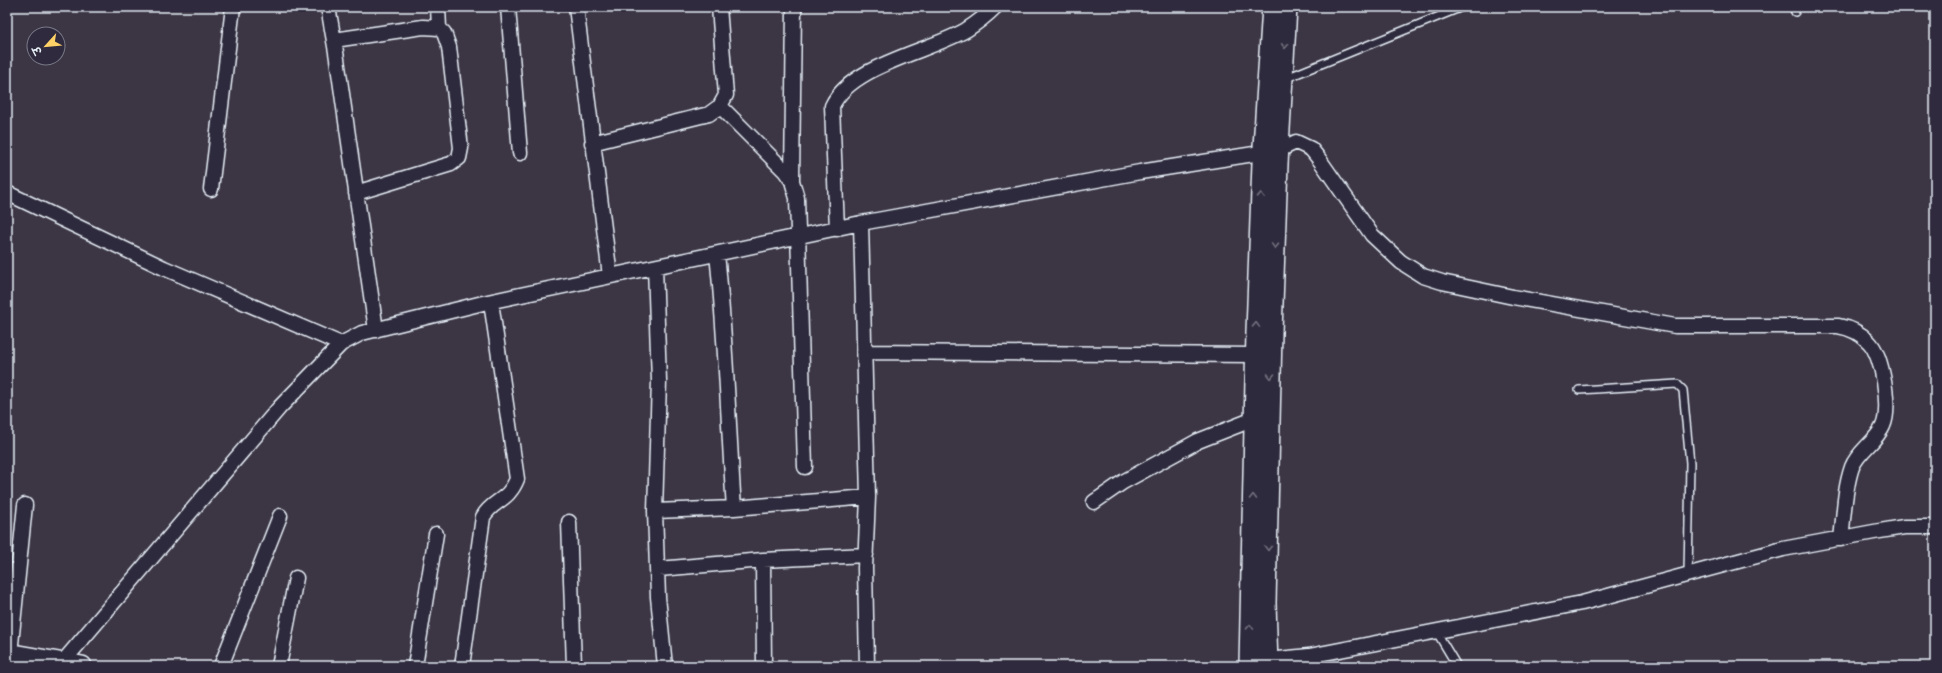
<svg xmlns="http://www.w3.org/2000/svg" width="1942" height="673" viewBox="0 0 1942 673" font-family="Caveat,'Playpen Sans Deva',sans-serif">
<rect width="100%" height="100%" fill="#3c3544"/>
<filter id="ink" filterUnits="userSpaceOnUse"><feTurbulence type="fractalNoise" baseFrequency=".025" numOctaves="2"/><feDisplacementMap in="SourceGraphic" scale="8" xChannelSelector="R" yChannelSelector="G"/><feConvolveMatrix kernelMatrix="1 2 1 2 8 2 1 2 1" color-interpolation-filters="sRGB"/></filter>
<g filter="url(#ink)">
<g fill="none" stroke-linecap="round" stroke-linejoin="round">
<!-- lane casing -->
<g stroke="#e8f1f8" stroke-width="10">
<path id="lane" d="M 1793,7 L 1795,12
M 1284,79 L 1462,7
M 1579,390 L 1677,384 L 1683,390 L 1690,463 L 1688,575
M 1436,631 L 1457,666"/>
</g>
<!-- street casing -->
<g stroke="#e8f1f8" stroke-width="17">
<path id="street" d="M 328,7 L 336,52 L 376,330
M 438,7 L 439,28
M 508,7 L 520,153
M 576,7 L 610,276
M 334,40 L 423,27 L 439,28 L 444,33 L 449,47 L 461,148 L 459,158 L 451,164 L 356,193
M 720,106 L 785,171 L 792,181 L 797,198 L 805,467
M 592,143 L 709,114 L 720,106 L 726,95 L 719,7
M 792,181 L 794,7
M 211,189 L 233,7
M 7,193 L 164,268 L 341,344
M 861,223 L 868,497 L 865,568 L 867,666
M 837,229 L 832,106 C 851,65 928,52 966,30 C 977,23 986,16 995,7
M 717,254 C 726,338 728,423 734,508
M 655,267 L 659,381 L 655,511 L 658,597 L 665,666
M 864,352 L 1256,355
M 1094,502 L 1123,482 L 1198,441 L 1254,419
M 655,511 L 734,508 L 868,497
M 569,522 L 574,666
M 763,560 L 764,666
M 659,569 L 763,560 L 866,555
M 10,654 L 25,505
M 1268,660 L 1309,656 L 1582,603 L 1783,549 L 1874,532 L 1904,527 L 1935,527
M 62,663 L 280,407 L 341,344 L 362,333 L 483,303 L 861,223 L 1140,172 L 1279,150 L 1296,142 L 1311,149 L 1319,159 L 1372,235 L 1401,262 L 1423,276 L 1442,282 L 1513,297 L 1675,326 L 1838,326 C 1850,328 1860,332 1869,342 C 1883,356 1891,409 1883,426 C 1876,442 1858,451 1852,467 C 1844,490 1844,515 1841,539
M 221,666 L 280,516
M 279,666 L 296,578
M 415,666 L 436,534
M 462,666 L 483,517 C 492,500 508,502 517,479 L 491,302"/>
</g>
<!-- secondary casing -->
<g stroke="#e8f1f8" stroke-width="22">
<path id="secondary" d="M 7,653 L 82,666
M 1249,666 L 1256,332 L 1262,163 L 1272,7
M 1268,666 L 1266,603 L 1272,332 L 1278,164 L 1287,7"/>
</g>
<!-- lane -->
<use href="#lane" stroke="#2f2a3d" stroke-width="7"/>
<!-- street -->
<use href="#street" stroke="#2f2a3d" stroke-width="14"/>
<!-- secondary -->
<use href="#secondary" stroke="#2f2a3d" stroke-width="19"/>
</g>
<!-- one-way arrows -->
<defs><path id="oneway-chevron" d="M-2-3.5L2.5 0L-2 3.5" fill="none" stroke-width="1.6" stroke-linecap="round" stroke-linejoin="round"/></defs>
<g stroke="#70707e">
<use href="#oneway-chevron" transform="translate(1285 46) rotate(93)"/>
<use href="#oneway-chevron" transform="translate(1261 195) rotate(-88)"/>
<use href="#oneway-chevron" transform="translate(1275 246) rotate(92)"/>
<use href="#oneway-chevron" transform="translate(1256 325) rotate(-88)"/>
<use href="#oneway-chevron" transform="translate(1271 376) rotate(91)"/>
<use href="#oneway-chevron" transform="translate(1253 497) rotate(-89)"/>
<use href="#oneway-chevron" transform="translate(1268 548) rotate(91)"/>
<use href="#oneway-chevron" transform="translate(1250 627) rotate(-88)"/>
</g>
</g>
<!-- margin -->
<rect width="1942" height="673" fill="none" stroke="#2f2a3d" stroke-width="24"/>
<rect x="12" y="12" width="1918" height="649" fill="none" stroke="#e8f1f8" stroke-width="1.5" filter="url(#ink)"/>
<!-- north arrow -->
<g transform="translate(46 46) rotate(243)"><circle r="19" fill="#2f2a3d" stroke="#797a88"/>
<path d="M0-3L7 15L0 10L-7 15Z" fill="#ffd166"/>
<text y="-6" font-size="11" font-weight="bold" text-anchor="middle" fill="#e8f1f8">उ</text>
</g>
</svg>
